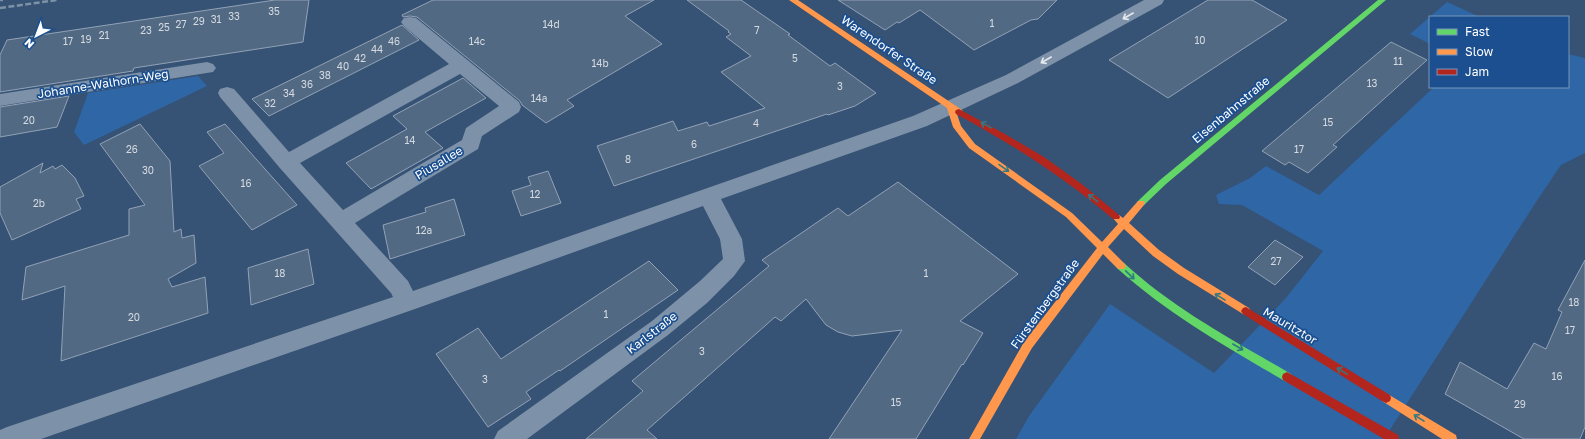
<svg xmlns="http://www.w3.org/2000/svg" width="1585" height="439" viewBox="0 0 1585 439" font-family="'Golos Text',sans-serif">
<rect width="100%" height="100%" fill="#365274"/>
<!-- green -->
<path fill="#2f66a5" d="M 1447,2 L 1480,17 L 1430,17 L 1430,44 L 1410,34 Z
M 1568,54 L 1585,58 L 1585,153 L 1561,165 L 1536,202 L 1384,439 L 1016,439 L 1029,416 L 1110,304 L 1214,373 L 1286,298 L 1323,251 L 1242,205 L 1219,204 L 1216,195 L 1250,178 L 1266,166 L 1319,195 L 1434,87 L 1568,87 Z
M 198,76 L 207,86 L 84,145 L 74,132 L 88,93 Z"/>
<!-- building -->
<path fill="#526984" stroke="#92a2b6" d="M 275,0 L 309,0 L 303,42 L 134,68 L 133,71 L 0,92 L 0,55 L 7,40 Z
M 433,0 L 654,0 L 625,16 L 662,44 L 567,100 L 574,106 L 546,123 L 522,105 L 520,101 L 417,17 L 410,16 L 403,17 L 402,15 Z
M 687,0 L 741,0 L 790,34 L 788,35 L 830,66 L 835,63 L 876,93 L 855,106 L 828,115 L 827,114 L 818,117 L 614,186 L 597,146 L 673,121 L 678,131 L 707,122 L 709,126 L 765,108 L 721,72 L 751,56 L 726,37 L 731,34 L 728,32 L 729,31 Z
M 838,0 L 1057,0 L 1038,19 L 1031,20 L 974,50 L 920,10 L 899,23 L 897,22 L 885,30 Z
M 1208,0 L 1252,0 L 1287,20 L 1168,98 L 1109,60 Z
M 402,25 L 419,40 L 269,116 L 252,99 Z
M 1391,42 L 1427,60 L 1333,145 L 1337,147 L 1308,173 L 1289,162 L 1285,165 L 1262,151 Z
M 463,78 L 486,98 L 425,132 L 443,148 L 371,189 L 346,163 L 407,129 L 393,116 Z
M 69,96 L 57,127 L 0,137 L 0,107 Z
M 140,124 L 170,161 L 174,232 L 181,229 L 182,238 L 194,235 L 196,263 L 168,279 L 172,287 L 205,277 L 208,313 L 61,361 L 65,286 L 22,300 L 26,267 L 129,235 L 129,209 L 145,205 L 100,144 Z
M 225,124 L 297,205 L 252,230 L 199,166 L 224,153 L 207,132 Z
M 43,163 L 40,173 L 53,166 L 55,169 L 62,165 L 75,178 L 84,196 L 76,199 L 81,209 L 12,240 L 0,213 L 0,187 Z
M 548,171 L 561,203 L 521,216 L 512,191 L 531,185 L 528,177 Z
M 898,182 L 1018,274 L 960,321 L 983,333 L 963,365 L 962,364 L 916,439 L 829,439 L 902,330 L 852,336 L 838,332 L 826,325 L 806,299 L 781,321 L 775,317 L 647,430 L 657,439 L 586,439 L 643,391 L 632,381 L 769,266 L 762,260 L 838,208 L 848,216 Z
M 454,199 L 465,235 L 390,259 L 383,225 L 426,212 L 425,208 Z
M 1275,240 L 1303,257 L 1275,285 L 1248,267 Z
M 308,249 L 314,284 L 251,305 L 248,268 Z
M 1585,260 L 1585,427 L 1580,439 L 1524,439 L 1445,394 L 1460,362 L 1507,389 L 1534,343 L 1546,349 L 1562,312 L 1558,310 Z
M 649,261 L 678,290 L 560,371 L 559,370 L 526,392 L 531,399 L 488,427 L 436,354 L 478,328 L 501,359 Z"/>
<g fill="none" stroke-linecap="round" stroke-linejoin="round">
<!-- street -->
<path fill="#7d92a8" fill-rule="evenodd" d="M 1144,0 L 1164,0 L 1162,4 L 1018,83 L 927,126 L 721,199 L 742,239 L 745,261 L 734,276 L 707,303 L 668,335 L 527,439 L 494,439 L 498,431 L 652,321 L 700,281 L 723,259 L 720,239 L 703,206 L 415,309 L 41,439 L 0,439 L 0,430 L 7,427 L 393,297 L 391,293 L 279,167 L 220,97 L 218,93 L 220,89 L 227,87 L 234,89 L 289,152 L 449,64 L 404,26 L 401,22 L 404,18 L 410,17 L 416,18 L 519,102 L 521,107 L 519,112 L 482,136 L 478,149 L 355,223 L 408,281 L 413,291 L 913,116 L 1006,75 ZM 460,74 L 499,106 L 466,128 L 462,140 L 343,210 L 300,163 Z
M 207,62 L 213,64 L 216,68 L 213,72 L 0,106 L 0,94 Z"/>
<!-- fast -->
<path fill="#63d668" fill-rule="evenodd" d="M 1378,0 L 1386,0 L 1166,184 L 1144,205 L 1138,205 L 1137,203 L 1138,201 L 1160,180 Z
M 1121,262 L 1124,263 C 1174,309 1233,340 1291,374 L 1292,377 L 1291,380 L 1287,382 L 1283,380 C 1225,346 1168,314 1118,269 L 1116,266 L 1118,263 Z"/>
<!-- slow -->
<path fill="#ff974d" fill-rule="evenodd" d="M 789,0 L 798,0 L 962,110 L 963,112 L 962,114 L 957,114 L 961,126 L 975,144 L 1072,213 L 1102,242 L 1118,224 L 1112,217 L 1113,215 L 1119,215 L 1123,218 L 1138,201 L 1144,201 L 1145,203 L 1144,205 L 1129,223 L 1159,250 L 1184,268 L 1249,308 L 1251,311 L 1249,314 L 1246,315 L 1243,314 L 1178,274 L 1153,256 L 1124,229 L 1108,247 L 1124,263 L 1126,266 L 1124,269 L 1118,269 L 1103,254 L 1032,348 L 980,439 L 969,439 L 1024,342 L 1097,248 L 1066,217 L 969,148 L 953,127 L 947,108 Z
M 1386,393 L 1456,435 L 1457,439 L 1442,439 L 1382,401 L 1381,398 L 1382,395 Z"/>
<!-- jam -->
<path fill="#b3261e" fill-rule="evenodd" d="M 959,109 L 1003,133 L 1044,157 L 1083,185 L 1119,215 L 1120,217 L 1119,219 L 1113,219 C 1065,178 1012,144 956,114 L 955,112 L 956,110 Z
M 1246,307 L 1390,395 L 1391,398 L 1390,401 L 1386,403 L 1382,401 L 1243,314 L 1241,311 L 1243,308 Z
M 1287,372 L 1398,435 L 1399,439 L 1384,439 L 1283,380 L 1282,377 L 1283,374 Z"/>
<!-- rail -->
<path stroke="#7e92a7" stroke-width="2.5" stroke-dasharray="6 2.5" stroke-linecap="butt" d="M 0,0 L 3,0
M 0,8 L 57,0"/>
</g>
<!-- one-way arrows -->
<defs><path id="oneway-shaft" d="M-6 0H5M1.5-3L5.5 0L1.5 3" fill="none" stroke-width="1.6" stroke-linecap="round" stroke-linejoin="round"/></defs>
<g stroke="#e5e9ee">
<use href="#oneway-shaft" transform="translate(1128 16) rotate(150)"/>
<use href="#oneway-shaft" transform="translate(1046 60) rotate(150)"/>
</g>
<g stroke="#317883">
<use href="#oneway-shaft" transform="translate(986 125) rotate(-151)"/>
<use href="#oneway-shaft" transform="translate(1004 168) rotate(35)"/>
<use href="#oneway-shaft" transform="translate(1093 198) rotate(-143)"/>
<use href="#oneway-shaft" transform="translate(1130 275) rotate(44)"/>
<use href="#oneway-shaft" transform="translate(1220 297) rotate(-148)"/>
<use href="#oneway-shaft" transform="translate(1238 347) rotate(30)"/>
<use href="#oneway-shaft" transform="translate(1342 371) rotate(-149)"/>
<use href="#oneway-shaft" transform="translate(1419 418) rotate(-148)"/>
</g>
<g text-anchor="middle" stroke-width="3.5" stroke-linejoin="round" paint-order="stroke">
<!-- number labels -->
<g font-size="10" fill="#d4dae0">
<text x="274" y="15">35</text>
<text x="234" y="20">33</text>
<text x="216" y="23">31</text>
<text x="199" y="25">29</text>
<text x="992" y="27">1</text>
<text x="181" y="28">27</text>
<text x="551" y="28">14d</text>
<text x="164" y="31">25</text>
<text x="146" y="34">23</text>
<text x="757" y="34">7</text>
<text x="104" y="39">21</text>
<text x="86" y="43">19</text>
<text x="1200" y="44">10</text>
<text x="68" y="45">17</text>
<text x="394" y="45">46</text>
<text x="477" y="45">14c</text>
<text x="377" y="53">44</text>
<text x="360" y="62">42</text>
<text x="795" y="62">5</text>
<text x="1398" y="65">11</text>
<text x="600" y="67">14b</text>
<text x="343" y="70">40</text>
<text x="325" y="79">38</text>
<text x="1372" y="87">13</text>
<text x="307" y="88">36</text>
<text x="840" y="90">3</text>
<text x="289" y="97">34</text>
<text x="539" y="102">14a</text>
<text x="270" y="107">32</text>
<text x="29" y="124">20</text>
<text x="1328" y="126">15</text>
<text x="756" y="127">4</text>
<text x="410" y="144">14</text>
<text x="694" y="148">6</text>
<text x="132" y="153">26</text>
<text x="1299" y="153">17</text>
<text x="628" y="163">8</text>
<text x="148" y="174">30</text>
<text x="246" y="187">16</text>
<text x="535" y="198">12</text>
<text x="39" y="207">2b</text>
<text x="424" y="234">12a</text>
<text x="1276" y="265">27</text>
<text x="280" y="277">18</text>
<text x="926" y="277">1</text>
<text x="1574" y="306">18</text>
<text x="606" y="318">1</text>
<text x="134" y="321">20</text>
<text x="1570" y="334">17</text>
<text x="702" y="355">3</text>
<text x="1557" y="380">16</text>
<text x="485" y="383">3</text>
<text x="896" y="406">15</text>
<text x="1520" y="408">29</text>
</g>
<!-- street labels -->
<g font-size="12" fill="#fff" stroke="#1b4f8f">
<text transform="translate(889 50) rotate(34)" y="4">Warendorfer Straße</text>
<text transform="translate(103 84) rotate(-9)" y="4">Johanne-Walhorn-Weg</text>
<text transform="translate(1231 110) rotate(-40)" y="4">Eisenbahnstraße</text>
<text transform="translate(439 163) rotate(-31)" y="4">Piusallee</text>
<text transform="translate(1045 304) rotate(-54)" y="4">Fürstenbergstraße</text>
<text transform="translate(1290 326) rotate(31)" y="4">Mauritztor</text>
<text transform="translate(652 333) rotate(-38)" y="4">Karlstraße</text>
</g>
</g>
<!-- legend -->
<rect x="1429" y="16" width="140" height="72" fill="#1b4f8f" stroke="#7695bc"/>
<rect x="1437" y="29" width="20" height="6" fill="#63d668" stroke="#7695bc"/>
<text x="1465" y="36" font-size="12" fill="#ffffff">Fast</text>
<rect x="1437" y="49" width="20" height="6" fill="#ff974d" stroke="#7695bc"/>
<text x="1465" y="56" font-size="12" fill="#ffffff">Slow</text>
<rect x="1437" y="69" width="20" height="6" fill="#b3261e" stroke="#7695bc"/>
<text x="1465" y="76" font-size="12" fill="#ffffff">Jam</text>
<!-- north arrow -->
<g transform="translate(36 36) rotate(222)" stroke="#1b4f8f" stroke-width="3" paint-order="stroke">
<path d="M0-3L7 15L0 10L-7 15Z" fill="#ffffff"/>
<text y="-6" font-size="11" font-weight="bold" text-anchor="middle" fill="#ffffff">N</text>
</g>
</svg>
